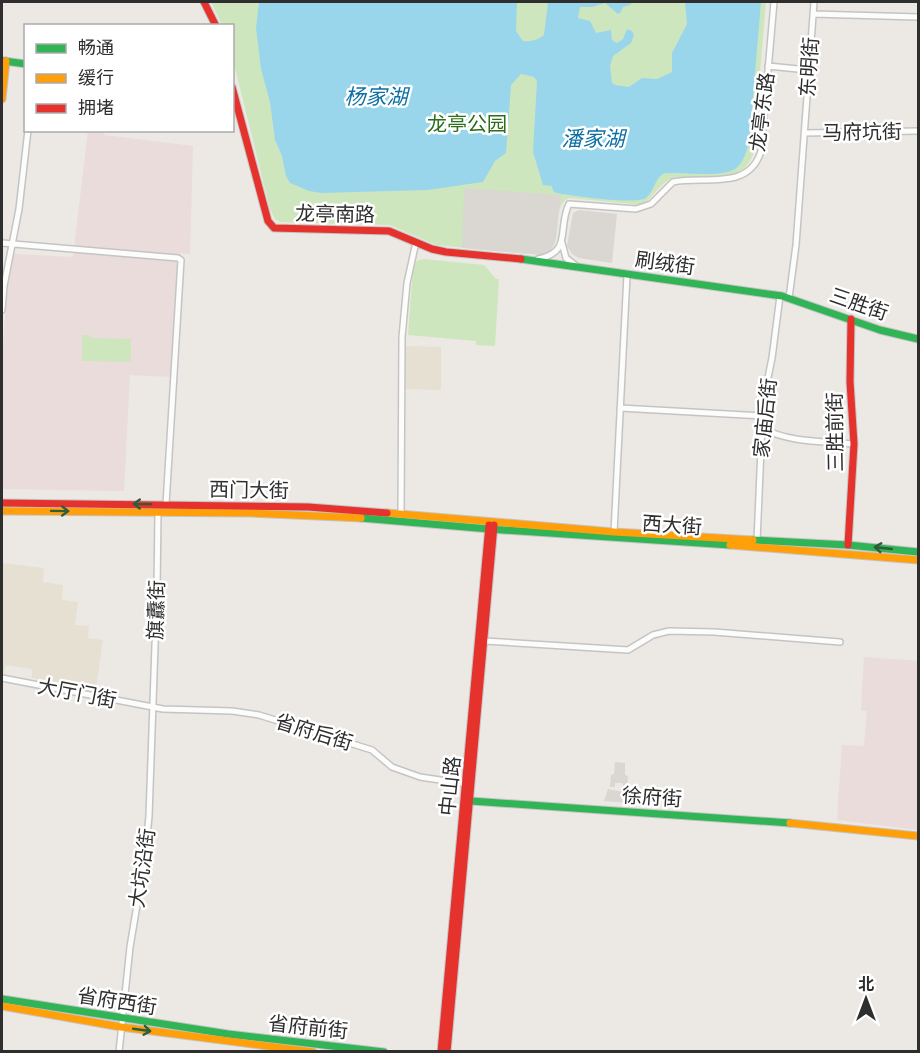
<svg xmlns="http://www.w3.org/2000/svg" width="920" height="1053" viewBox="0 0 920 1053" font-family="Montserrat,'Noto Sans SC',sans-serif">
<rect width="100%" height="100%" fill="#ece8e4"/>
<!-- education -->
<path fill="#e6e0d3" d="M 406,346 L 441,347 L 441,390 L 405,389 Z
M 2,563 L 44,568 L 43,582 L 63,585 L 62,600 L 78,602 L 75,625 L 89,626 L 88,638 L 103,640 L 96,689 L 32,678 L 32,669 L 6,665 L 4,674 L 2,674 Z"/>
<!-- medical -->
<path fill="#e9dcdb" d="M 88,131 L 104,131 L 104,135 L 193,146 L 190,254 L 181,253 L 170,377 L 130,375 L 124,491 L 2,489 L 2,359 L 7,291 L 14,254 L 73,257 Z
M 864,657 L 918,661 L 918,830 L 837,820 L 842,745 L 864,746 L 867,711 L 861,710 Z"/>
<!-- green -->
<path fill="#cee6be" d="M 211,2 L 766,2 L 753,154 C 749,165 741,174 730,177 L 675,177 C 660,182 654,196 643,205 L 570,198 C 548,204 568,246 543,255 L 436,245 L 390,225 L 280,222 L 275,219 L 270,209 L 233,60 L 232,26 L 222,25 Z
M 423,259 L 484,265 L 496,279 L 499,279 L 495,346 L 476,345 L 476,341 L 408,335 L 413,268 L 417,261 Z
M 82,335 L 89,335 L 92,338 L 131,339 L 131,362 L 82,361 Z"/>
<!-- plaza -->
<path fill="#dad6d2" d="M 464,188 L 561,195 L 555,242 L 550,252 L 543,255 L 462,248 Z
M 579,210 L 617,214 L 612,263 L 579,258 L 572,254 L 567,246 L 573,213 Z
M 615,762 L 625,763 L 625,775 L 628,776 L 627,788 L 623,787 L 623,783 L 615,783 L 615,787 L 610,787 L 611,775 L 614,774 Z
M 608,789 L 623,792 L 624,790 L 629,790 L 631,803 L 604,801 Z"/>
<!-- water -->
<path fill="#99d6ec" d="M 259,2 L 517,2 L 516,31 L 523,41 C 531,42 538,40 544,35 L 548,2 L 633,2 L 630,5 L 623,7 L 621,12 L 618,14 L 605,3 L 592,7 L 580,7 L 578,18 L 590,21 L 596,33 L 611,30 L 612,40 L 617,43 L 623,39 L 627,29 L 632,31 L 634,35 L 631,43 L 613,56 L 610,66 L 612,83 L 615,85 L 629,87 L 642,78 L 657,79 L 672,72 L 672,53 L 687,24 L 685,2 L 761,2 L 749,144 C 746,152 743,164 735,169 C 722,178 682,172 665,173 C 654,178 655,191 646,198 C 635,205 573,196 557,193 L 553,191 L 552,186 L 543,185 L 533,152 L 537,81 L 534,77 L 521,74 L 511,85 L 506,153 L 495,161 L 483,182 L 428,190 L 321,193 L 309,191 L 290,183 L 286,176 L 282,156 L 275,140 L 270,102 L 261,69 L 256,28 Z"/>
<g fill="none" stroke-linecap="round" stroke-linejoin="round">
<!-- street casing -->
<g stroke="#c5c4c5" stroke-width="8">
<path id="street" d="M 813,14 L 918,17
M 768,66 L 808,70
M 805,133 L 918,131
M 2,243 L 178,258 L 181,260 L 166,504
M 562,243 L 566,258 L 575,265
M 538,259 C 573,252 557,228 569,204 L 636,209 L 651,204 L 673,182 C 702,175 749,192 761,151 L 774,2
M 789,298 L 796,245 L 814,2
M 2,310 L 4,286 L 19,209 L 28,130
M 620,408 L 763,416
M 762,428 C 789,443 824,441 854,444
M 401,513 L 402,337 L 407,283 L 416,242
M 614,532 L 627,275
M 757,541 L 763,402 L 772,358 L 780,296
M 485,641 L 628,650 L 653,635 L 669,631 L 714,632 L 840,642
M 2,678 L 163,709 L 232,711 L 259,715 L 372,750 L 392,767 L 420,777 L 467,784
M 119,1052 L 130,947 L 145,857 L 149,816 L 157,589 L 158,513"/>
</g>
<!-- fast casing -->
<g stroke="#c5c4c5" stroke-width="9">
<path id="fast" d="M 4,61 L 26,64
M 521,259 L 782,296 L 880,330 L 918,339
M 361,518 L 489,529 L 730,545
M 753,540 L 848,545 L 918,552
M 471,801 L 790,823
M 2,999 L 228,1034 L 384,1052"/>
</g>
<!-- slow casing -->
<g stroke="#c5c4c5" stroke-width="9">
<path id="slow" d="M 2,99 L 6,61
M 2,511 L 250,513 L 361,518
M 387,513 L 614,532 L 753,540
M 730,545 L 918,560
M 790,823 L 918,836
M 2,1006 L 121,1027 L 313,1052"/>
</g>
<!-- jam casing -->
<g stroke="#c5c4c5" stroke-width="9">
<path id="jam" d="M 204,2 L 216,26
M 232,87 L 268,221 L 274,228 L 389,231 L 432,249 L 446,252 L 521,259
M 2,503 L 308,507 L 387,513
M 848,545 L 854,444 L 850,382 L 851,319
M 441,1052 L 489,525
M 447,1052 L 494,525"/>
</g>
<!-- street -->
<use href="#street" stroke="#fcfcfb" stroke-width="5"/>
<!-- fast -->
<use href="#fast" stroke="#30b455" stroke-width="7"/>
<!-- slow -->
<use href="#slow" stroke="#ff9f0a" stroke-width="7"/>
<!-- jam -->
<use href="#jam" stroke="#e5322d" stroke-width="7"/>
</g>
<!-- one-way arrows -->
<defs><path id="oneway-shaft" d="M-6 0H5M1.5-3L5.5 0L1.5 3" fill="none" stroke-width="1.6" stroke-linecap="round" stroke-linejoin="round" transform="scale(1.5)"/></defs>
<g stroke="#2f5d3c">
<use href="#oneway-shaft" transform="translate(142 504) rotate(-179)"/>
<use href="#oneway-shaft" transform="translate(60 511) rotate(1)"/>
<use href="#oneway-shaft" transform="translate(883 548) rotate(-174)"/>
<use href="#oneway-shaft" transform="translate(142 1030) rotate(8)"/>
</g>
<g text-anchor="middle" stroke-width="5" stroke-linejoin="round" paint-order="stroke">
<!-- street labels -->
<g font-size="20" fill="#2e2e2e" stroke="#fff">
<text transform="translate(809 67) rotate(-86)" y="7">东明街</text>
<text transform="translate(762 112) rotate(-83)" y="7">龙亭东路</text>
<text transform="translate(862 132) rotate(-1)" y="7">马府坑街</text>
<text transform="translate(335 214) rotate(1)" y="7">龙亭南路</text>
<text transform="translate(665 263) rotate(8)" y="7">刷绒街</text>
<text transform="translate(859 304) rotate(19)" y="7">三胜街</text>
<text transform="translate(765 418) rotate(-84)" y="7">家庙后街</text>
<text transform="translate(835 432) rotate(-91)" y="7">三胜前街</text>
<text transform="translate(249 490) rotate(1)" y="7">西门大街</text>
<text transform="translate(672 525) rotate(4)" y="7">西大街</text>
<text transform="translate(156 610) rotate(-88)" y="7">旗纛街</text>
<text transform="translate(77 693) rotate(11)" y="7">大厅门街</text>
<text transform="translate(314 732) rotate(17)" y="7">省府后街</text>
<text transform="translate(450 786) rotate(-84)" y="7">中山路</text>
<text transform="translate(652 797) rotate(4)" y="7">徐府街</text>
<text transform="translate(142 868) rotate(-82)" y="7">大坑沿街</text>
<text transform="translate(117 1001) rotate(9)" y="7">省府西街</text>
<text transform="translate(308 1027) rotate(6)" y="7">省府前街</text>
</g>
<!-- park labels -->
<g font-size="20" fill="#2c6e1b" stroke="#fff">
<text x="467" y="131">龙亭公园</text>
</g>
<!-- water labels -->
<g font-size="21" font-style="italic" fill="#0d6fa3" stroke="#fff">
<text x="376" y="104">杨家湖</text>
<text x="593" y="146">潘家湖</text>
</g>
</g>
<!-- border -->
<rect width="920" height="1053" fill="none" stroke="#2e2e2e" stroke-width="6"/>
<!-- legend -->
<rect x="24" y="24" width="210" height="108" fill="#ffffff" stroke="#ababab" stroke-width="1.5"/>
<rect x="36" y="44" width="30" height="9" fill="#30b455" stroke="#ababab" stroke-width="1.5"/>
<text x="78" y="54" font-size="18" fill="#2e2e2e">畅通</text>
<rect x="36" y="74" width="30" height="9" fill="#ff9f0a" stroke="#ababab" stroke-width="1.5"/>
<text x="78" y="84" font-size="18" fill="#2e2e2e">缓行</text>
<rect x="36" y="104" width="30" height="9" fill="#e5322d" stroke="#ababab" stroke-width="1.5"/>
<text x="78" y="114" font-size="18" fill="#2e2e2e">拥堵</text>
<!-- north arrow -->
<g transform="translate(866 999)" stroke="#ffffff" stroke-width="4.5" paint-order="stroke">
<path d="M0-4.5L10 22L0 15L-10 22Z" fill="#2e2e2e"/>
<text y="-9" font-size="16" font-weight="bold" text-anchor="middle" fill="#2e2e2e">北</text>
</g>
</svg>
